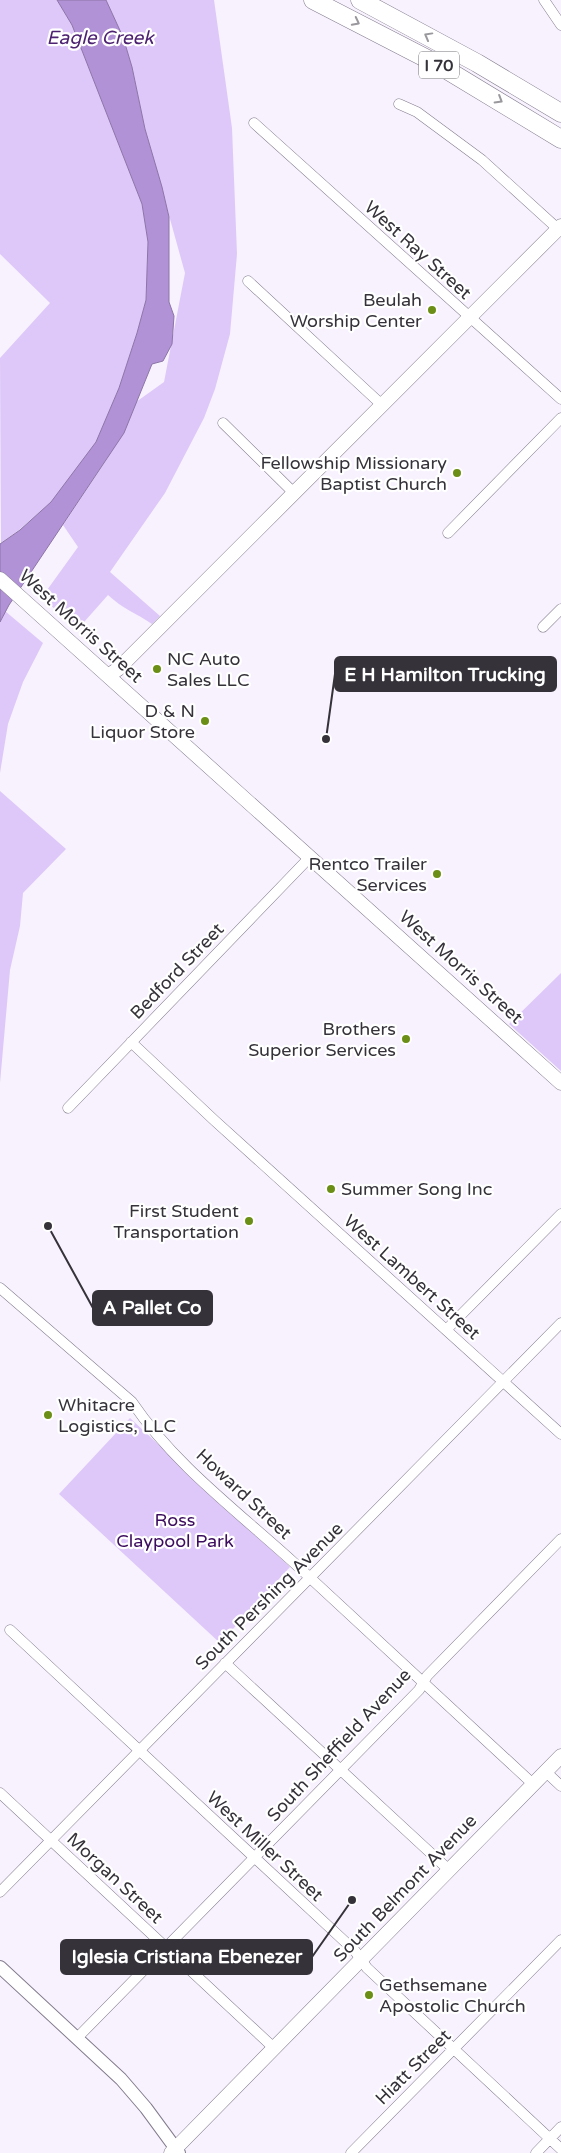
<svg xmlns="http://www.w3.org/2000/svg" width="561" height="2153" viewBox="0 0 561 2153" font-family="'Varela Round',sans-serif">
<rect width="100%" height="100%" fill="#f8f2fe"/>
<!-- green -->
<path fill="#dec8f9" d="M 0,0 L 57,0 L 72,25 L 142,204 L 148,242 L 146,300 L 137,333 L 119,388 L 96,442 L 51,502 L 19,530 L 1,543 L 0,358 L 50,303 L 0,254 Z
M 106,0 L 214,0 L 232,128 L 237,254 L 230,334 L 215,389 L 204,418 L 165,493 L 110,572 L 160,616 L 152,624 C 136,613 123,609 108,595 L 77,630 L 42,597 L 78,547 L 63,525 L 107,459 L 136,402 L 164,382 L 185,273 L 145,129 L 132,67 L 123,37 Z
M 5,611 L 43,643 L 23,682 L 8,724 L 0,773 L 0,622 Z
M 0,791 L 66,849 L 23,893 L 20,926 L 10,970 L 0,1083 Z
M 561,973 L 561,1071 L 509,1024 Z
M 130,1418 L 290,1567 L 220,1643 L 59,1494 Z"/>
<!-- water -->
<path fill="#b292d6" stroke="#8c75a7" d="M 57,0 L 106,0 L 123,37 L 132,67 L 145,129 L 162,187 L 169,217 L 169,302 L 174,316 L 172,344 L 163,361 L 152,364 L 124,433 L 9,605 L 0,622 L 0,544 L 20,530 L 51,502 L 96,442 L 119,388 L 137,333 L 146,300 L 148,242 L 142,204 L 72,25 Z"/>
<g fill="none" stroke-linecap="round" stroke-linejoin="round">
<!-- minor casing -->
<g stroke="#837b8d" stroke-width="11">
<path id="minor" d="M 544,0 L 561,25
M 399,104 L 417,112 L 482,160 L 558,229
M 254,123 L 561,399
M 248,281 L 382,405
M 223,423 L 294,493
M 448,533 L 561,418
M 543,627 L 561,609
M 131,1042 L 214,1120 L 561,1434
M 68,1108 L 310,857
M 0,1288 L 132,1402 C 174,1464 237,1511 292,1561 C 373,1635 453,1710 533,1784
M 446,1330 L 561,1214
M 10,1630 L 355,1951 L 367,1968 L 561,2149
M 225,1663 L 449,1870
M 546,1772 L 561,1786
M 0,1793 L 274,2048
M 0,1892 L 561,1323
M 77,2038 L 419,1690 L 427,1676 L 561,1539
M 351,2153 L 561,1940
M 536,2153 L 561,2127"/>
</g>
<!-- tertiary casing -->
<g stroke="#837b8d" stroke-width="14">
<path id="tertiary" d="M 0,1967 L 121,2079 L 146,2108 L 179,2153"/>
</g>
<!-- secondary casing -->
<g stroke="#837b8d" stroke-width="15">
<path id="secondary" d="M 0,579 L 561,1083
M 108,676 L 118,669 L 561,226
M 171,2153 L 561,1756"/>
</g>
<!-- motorway casing -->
<g stroke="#837b8d" stroke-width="19">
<path id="motorway" d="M 313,0 L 437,64 L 561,139
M 360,0 L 477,63 L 561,113"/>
</g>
<!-- minor -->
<use href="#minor" stroke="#fff" stroke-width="10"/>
<!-- tertiary -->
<use href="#tertiary" stroke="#fff" stroke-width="12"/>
<!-- secondary -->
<use href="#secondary" stroke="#fff" stroke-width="14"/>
<!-- motorway -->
<use href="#motorway" stroke="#fff" stroke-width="18"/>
</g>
<!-- one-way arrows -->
<defs><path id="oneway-chevron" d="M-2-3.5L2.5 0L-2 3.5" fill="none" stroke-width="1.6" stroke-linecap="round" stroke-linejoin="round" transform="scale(1.25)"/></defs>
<g stroke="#9a989c">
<use href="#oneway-chevron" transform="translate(356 22) rotate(27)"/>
<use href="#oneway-chevron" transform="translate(428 36) rotate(-151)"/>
<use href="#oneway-chevron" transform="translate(499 100) rotate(31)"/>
</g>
<!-- markers -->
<g fill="#6b8e16" stroke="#fff" stroke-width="2">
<circle cx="432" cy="310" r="5"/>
<circle cx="457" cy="473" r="5"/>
<circle cx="157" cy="669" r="5"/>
<circle cx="205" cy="721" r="5"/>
<circle cx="437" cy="874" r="5"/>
<circle cx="406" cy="1039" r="5"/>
<circle cx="331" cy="1189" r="5"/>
<circle cx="249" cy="1221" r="5"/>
<circle cx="48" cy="1415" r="5"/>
<circle cx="369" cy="1995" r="5"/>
</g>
<g text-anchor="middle" stroke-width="4.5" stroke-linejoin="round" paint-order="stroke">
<!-- shield labels -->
<rect fill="#fff" stroke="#727074" stroke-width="1" x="419" y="51.5" width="40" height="27" rx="4"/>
<g font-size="16" font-weight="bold" fill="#353239">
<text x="439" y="71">I 70</text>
</g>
<!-- street labels -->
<g font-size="18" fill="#353239" stroke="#fff">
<text transform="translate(418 250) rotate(42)" y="6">West Ray Street</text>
<text transform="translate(81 626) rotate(42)" y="6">West Morris Street</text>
<text transform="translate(461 967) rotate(42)" y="6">West Morris Street</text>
<text transform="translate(177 971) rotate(-46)" y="6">Bedford Street</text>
<text transform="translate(412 1277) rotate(42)" y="6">West Lambert Street</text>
<text transform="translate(244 1494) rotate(43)" y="6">Howard Street</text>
<text transform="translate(269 1596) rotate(-45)" y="6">South Pershing Avenue</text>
<text transform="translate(339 1745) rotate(-47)" y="6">South Sheffield Avenue</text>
<text transform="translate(265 1846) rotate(43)" y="6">West Miller Street</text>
<text transform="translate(115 1878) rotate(43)" y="6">Morgan Street</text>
<text transform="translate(405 1888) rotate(-46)" y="6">South Belmont Avenue</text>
<text transform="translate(413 2067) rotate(-45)" y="6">Hiatt Street</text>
</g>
<!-- poi labels -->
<g font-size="18" fill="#353239" stroke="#fff" text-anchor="end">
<text x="422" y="306">Beulah<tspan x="422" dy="21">Worship Center</tspan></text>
<text x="447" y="469">Fellowship Missionary<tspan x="447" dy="21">Baptist Church</tspan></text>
<text x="167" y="665" text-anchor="start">NC Auto<tspan x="167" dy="21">Sales LLC</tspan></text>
<text x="195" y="717">D &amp; N<tspan x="195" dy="21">Liquor Store</tspan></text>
<text x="427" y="870">Rentco Trailer<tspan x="427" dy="21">Services</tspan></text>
<text x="396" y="1035">Brothers<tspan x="396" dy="21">Superior Services</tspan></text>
<text x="341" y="1195" text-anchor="start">Summer Song Inc</text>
<text x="239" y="1217">First Student<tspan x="239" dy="21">Transportation</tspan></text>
<text x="58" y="1411" text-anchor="start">Whitacre<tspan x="58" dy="21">Logistics, LLC</tspan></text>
<text x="379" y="1991" text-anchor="start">Gethsemane<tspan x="379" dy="21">Apostolic Church</tspan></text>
</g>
<!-- park labels -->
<g font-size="18" fill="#3c0c5e" stroke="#fff">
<text x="175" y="1526">Ross<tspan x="175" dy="21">Claypool Park</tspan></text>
</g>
<!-- water labels -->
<g font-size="19" font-style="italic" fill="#4d2272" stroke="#fff">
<text x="100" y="44">Eagle Creek</text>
</g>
</g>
<!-- callouts -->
<path fill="none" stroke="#353239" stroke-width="2" d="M326 739L335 674M48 1226L93 1308M352 1900L312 1957"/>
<g fill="#353239" stroke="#fff" stroke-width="2">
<circle cx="326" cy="739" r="5"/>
<circle cx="48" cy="1226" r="5"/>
<circle cx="352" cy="1900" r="5"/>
</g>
<g fill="#353239" stroke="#353239" stroke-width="2">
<rect x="335" y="657" width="221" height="34" rx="5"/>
<rect x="93" y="1291" width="119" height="34" rx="5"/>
<rect x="61" y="1940" width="251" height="34" rx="5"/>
</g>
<g font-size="19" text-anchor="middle" font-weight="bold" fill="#fff">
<text x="445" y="681">E H Hamilton Trucking</text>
<text x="152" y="1314">A Pallet Co</text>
<text x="187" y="1963">Iglesia Cristiana Ebenezer</text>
</g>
</svg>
